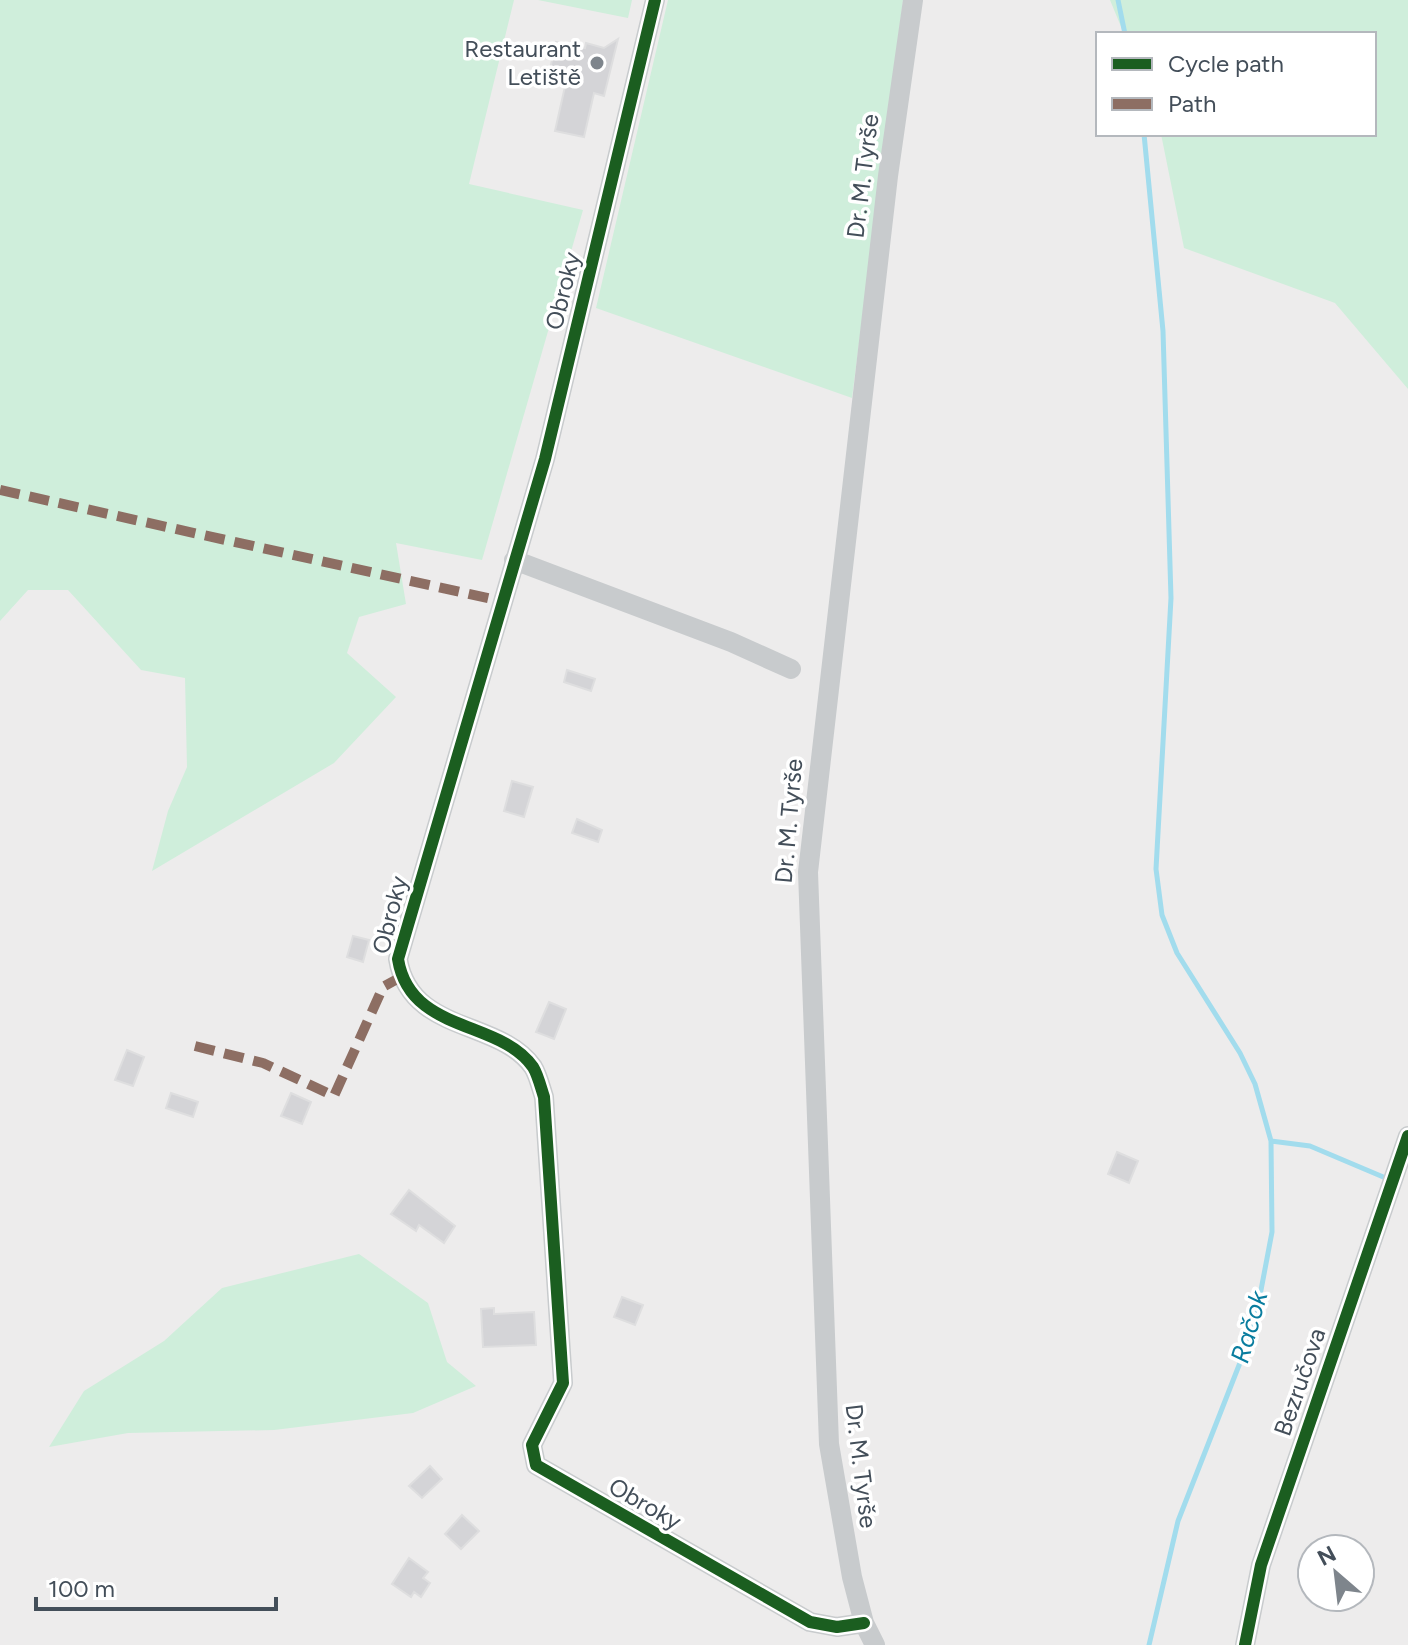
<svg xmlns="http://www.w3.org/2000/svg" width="1408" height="1645" viewBox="0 0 1408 1645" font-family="Figtree,sans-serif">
<rect width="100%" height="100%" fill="#edecec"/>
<!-- green -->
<path fill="#cfeedb" d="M 0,0 L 514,0 L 469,184 L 583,210 L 482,560 L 396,543 L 406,604 L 359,617 L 347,653 L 396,697 L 334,763 L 152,871 L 168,811 L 187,767 L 185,678 L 141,670 L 68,590 L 28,590 L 0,621 Z
M 538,0 L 632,0 L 628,18 Z
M 668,0 L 903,0 L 852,398 L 596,308 Z
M 1110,0 L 1408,0 L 1408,389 L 1335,303 L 1184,248 L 1161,134 L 1374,134 L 1374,34 L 1124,34 Z
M 359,1254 L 428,1303 L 447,1362 L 476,1386 L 413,1413 L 274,1430 L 128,1433 L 49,1447 L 84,1391 L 164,1341 L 222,1288 Z"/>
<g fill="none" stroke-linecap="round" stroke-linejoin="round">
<!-- stream -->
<path stroke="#a2dced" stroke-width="5" d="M 1118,0 L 1125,34
M 1144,134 L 1163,331 L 1171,598 L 1156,869 L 1162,915 L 1177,953 L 1240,1053 L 1255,1084 L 1271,1141
M 1149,1645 L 1178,1521 L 1254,1327 L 1272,1232 L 1271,1141 L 1310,1146 L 1388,1179"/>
</g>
<!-- building -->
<path fill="#d4d4d7" stroke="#dededf" stroke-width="2" d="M 618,39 L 604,96 L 594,93 L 584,137 L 555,131 L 568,73 L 550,69 L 556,42 L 585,48 L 586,43 L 604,48 Z
M 567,670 L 595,679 L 591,691 L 564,682 Z
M 512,781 L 533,787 L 524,817 L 504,811 Z
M 577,819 L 602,830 L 598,842 L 572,833 Z
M 353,936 L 369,940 L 363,962 L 347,957 Z
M 549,1002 L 566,1009 L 554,1039 L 536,1032 Z
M 127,1050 L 144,1057 L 133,1086 L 115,1080 Z
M 171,1093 L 198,1102 L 193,1117 L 166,1108 Z
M 291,1093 L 311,1102 L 302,1124 L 281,1116 Z
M 1117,1152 L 1138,1161 L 1129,1183 L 1108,1174 Z
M 409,1190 L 455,1226 L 444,1243 L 419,1225 L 416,1231 L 391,1214 Z
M 622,1297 L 643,1305 L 635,1325 L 614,1317 Z
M 494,1308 L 494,1314 L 534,1312 L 536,1345 L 483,1347 L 481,1309 Z
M 430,1466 L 442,1479 L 422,1498 L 409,1486 Z
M 462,1515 L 479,1531 L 461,1549 L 445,1534 Z
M 409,1558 L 428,1572 L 423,1578 L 430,1583 L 421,1597 L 414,1592 L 411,1597 L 392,1584 Z"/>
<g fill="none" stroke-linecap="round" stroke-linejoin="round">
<!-- minor -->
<path stroke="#c8cbcd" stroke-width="20" d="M 655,0 L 545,459 L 398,959 C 410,1034 500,1019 533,1067 C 538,1075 541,1088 544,1097 L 563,1383 L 532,1445 L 536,1465 L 810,1622 L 837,1627 L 864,1623
M 514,560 L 731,642 L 791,669
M 875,1645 L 864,1623 L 852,1577 L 829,1444 L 808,872 L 888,176 L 913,0
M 1245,1645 L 1261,1565 L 1408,1136"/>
<!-- quiet -->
<path stroke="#8d6e63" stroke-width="10" stroke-dasharray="20 10" stroke-linecap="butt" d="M 0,490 L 501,601
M 195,1046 L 263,1063 L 334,1096 L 383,987 L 401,977"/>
<!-- cycleway casing -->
<g stroke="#fff" stroke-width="17">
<path id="cycleway" d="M 655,0 L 545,459 L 398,959 C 410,1034 500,1019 533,1067 C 538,1075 541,1088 544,1097 L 563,1383 L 532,1445 L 536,1465 L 810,1622 L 837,1627 L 864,1623
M 1245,1645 L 1261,1565 L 1408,1136"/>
</g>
<!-- cycleway -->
<use href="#cycleway" stroke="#1b5e20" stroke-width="12"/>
</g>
<!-- markers -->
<circle fill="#7e858c" stroke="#fff" stroke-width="3" cx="597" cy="63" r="8"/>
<g text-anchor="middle" stroke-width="7" stroke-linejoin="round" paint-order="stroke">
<!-- poi labels -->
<g font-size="24" fill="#434e59" stroke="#fff" text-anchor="end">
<text x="581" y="57">Restaurant<tspan x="581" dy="28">Letiště</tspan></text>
</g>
<!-- street labels -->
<g font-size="24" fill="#434e59" stroke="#fff">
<text transform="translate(863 176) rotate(-83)" y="8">Dr. M. Tyrše</text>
<text transform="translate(563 291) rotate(-76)" y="8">Obroky</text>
<text transform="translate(789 821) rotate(-85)" y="8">Dr. M. Tyrše</text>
<text transform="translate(390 915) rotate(-76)" y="8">Obroky</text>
<text transform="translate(1300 1382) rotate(-71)" y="8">Bezručova</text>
<text transform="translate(861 1466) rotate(83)" y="8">Dr. M. Tyrše</text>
<text transform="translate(645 1504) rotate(30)" y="8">Obroky</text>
</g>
<!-- water labels -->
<g font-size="26" font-style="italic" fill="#097d9f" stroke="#fff">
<text transform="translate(1249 1327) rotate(-74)" y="9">Račok</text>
</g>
</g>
<!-- legend -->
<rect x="1096" y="32" width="280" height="104" fill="#ffffff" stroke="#b4b8bd" stroke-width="2"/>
<rect x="1112" y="58" width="40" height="12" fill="#1b5e20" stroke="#b4b8bd" stroke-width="2"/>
<text x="1168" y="72" font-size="24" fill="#434e59">Cycle path</text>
<rect x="1112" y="98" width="40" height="12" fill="#8d6e63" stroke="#b4b8bd" stroke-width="2"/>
<text x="1168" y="112" font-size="24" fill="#434e59">Path</text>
<!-- north arrow -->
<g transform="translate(1336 1573) rotate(332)"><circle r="38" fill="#ffffff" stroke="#b4b8bd" stroke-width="2"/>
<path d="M0-6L14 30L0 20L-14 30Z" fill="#7e858c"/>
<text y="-12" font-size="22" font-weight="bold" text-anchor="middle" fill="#434e59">N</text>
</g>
<!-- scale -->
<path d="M36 1597v12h240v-12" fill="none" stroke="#434e59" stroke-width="4"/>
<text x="48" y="1597" font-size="24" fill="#434e59" stroke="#ffffff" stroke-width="6" paint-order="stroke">100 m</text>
</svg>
